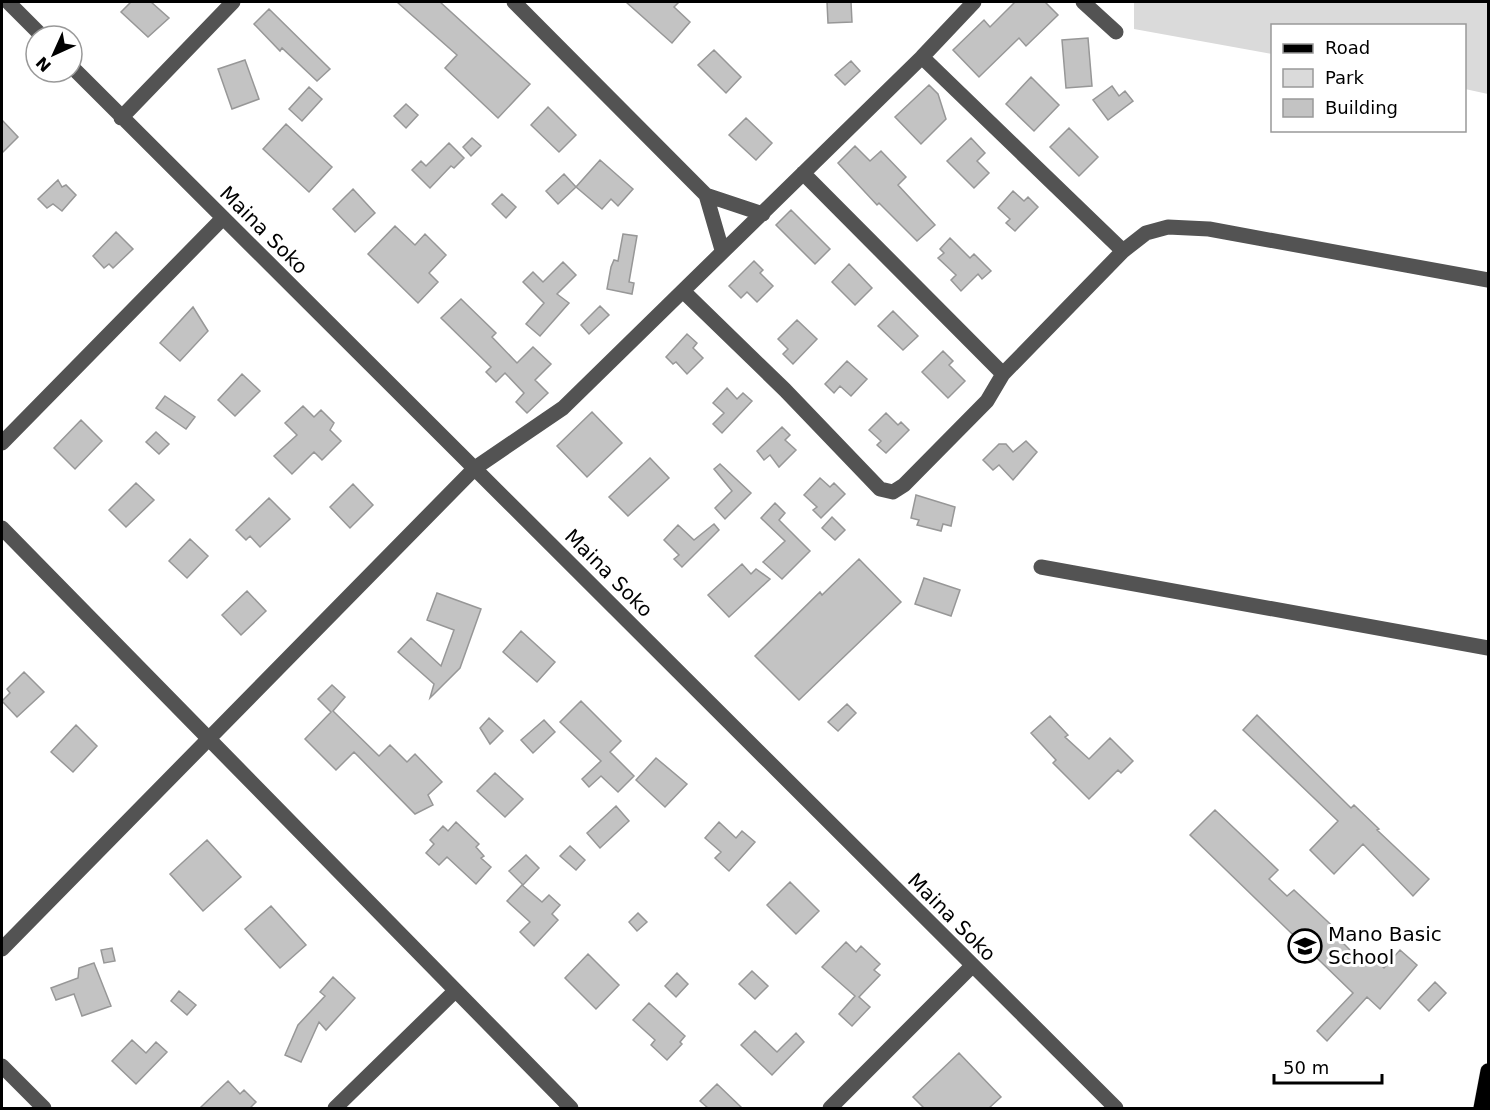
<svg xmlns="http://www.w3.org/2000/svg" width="1490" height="1110" viewBox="0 0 1490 1110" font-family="'DejaVu Sans',sans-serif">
<rect width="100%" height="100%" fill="#fff"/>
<!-- green -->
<path fill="#dadada" d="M 1134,2 L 1488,2 L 1488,94 L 1465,89 L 1464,26 L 1272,26 L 1272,54 L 1134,29 Z"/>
<!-- building -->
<path fill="#c3c3c3" stroke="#979797" stroke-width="1.5" d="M 131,2 L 151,2 L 169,18 L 148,37 L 121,12 Z
M 397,2 L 440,2 L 530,84 L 498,118 L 445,68 L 457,55 Z
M 626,2 L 679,2 L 674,7 L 690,22 L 672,43 Z
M 827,2 L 851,2 L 852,22 L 828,23 Z
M 1015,2 L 1045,2 L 1058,15 L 1026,46 L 1019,38 L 979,77 L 953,50 L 984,20 L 990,27 Z
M 269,9 L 330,69 L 317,81 L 282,48 L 280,51 L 254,24 Z
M 1088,38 L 1092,86 L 1066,88 L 1062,40 Z
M 714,50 L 741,77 L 726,93 L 698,65 Z
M 245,60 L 259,99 L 232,109 L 218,69 Z
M 851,61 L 860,71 L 845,85 L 835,75 Z
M 1031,77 L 1059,105 L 1034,131 L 1006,104 Z
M 929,85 L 938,94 L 946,119 L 921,144 L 895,117 Z
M 1112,86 L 1119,96 L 1125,91 L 1133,101 L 1108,120 L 1093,100 Z
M 309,87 L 322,99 L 302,121 L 289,109 Z
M 406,104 L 418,115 L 406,128 L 394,116 Z
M 548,107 L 576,135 L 559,152 L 531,125 Z
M 746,118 L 772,143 L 756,160 L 729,135 Z
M 2,120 L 18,137 L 2,153 Z
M 286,124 L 332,167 L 309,192 L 263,149 Z
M 1069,128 L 1098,157 L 1079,176 L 1050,147 Z
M 472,138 L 481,146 L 471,156 L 463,147 Z
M 971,138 L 985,153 L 977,161 L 989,173 L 974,188 L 947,161 Z
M 449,143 L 464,158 L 454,168 L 451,166 L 430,188 L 412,170 L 421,161 L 426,166 Z
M 855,146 L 870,161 L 881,151 L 906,177 L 898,185 L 935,225 L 917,241 L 879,203 L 877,205 L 838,163 Z
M 600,160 L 633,189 L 618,206 L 611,199 L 602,209 L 576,187 Z
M 564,174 L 576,187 L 558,204 L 546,191 Z
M 58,180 L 62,187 L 66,185 L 76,195 L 62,211 L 53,204 L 47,208 L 38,199 Z
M 353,189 L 375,213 L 355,232 L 333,209 Z
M 1013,191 L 1024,201 L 1028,197 L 1038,207 L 1015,231 L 1006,223 L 1010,219 L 998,208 Z
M 502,194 L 516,207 L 506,218 L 492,204 Z
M 791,210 L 830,249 L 815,264 L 776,225 Z
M 395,226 L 415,245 L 425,234 L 446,255 L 429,273 L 438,282 L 418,303 L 368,254 Z
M 116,232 L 133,249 L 113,268 L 109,264 L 104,268 L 93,256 Z
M 623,234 L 637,236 L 629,282 L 634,283 L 632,294 L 607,289 L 611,267 L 614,260 L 618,261 Z
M 950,238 L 970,258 L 974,254 L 991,271 L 982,279 L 978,274 L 961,291 L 951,280 L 956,275 L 938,258 L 944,253 L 940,249 Z
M 754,261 L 763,270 L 760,273 L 773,286 L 757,302 L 747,292 L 741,298 L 729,286 Z
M 563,262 L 576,275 L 557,294 L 569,303 L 540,336 L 526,324 L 544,303 L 523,282 L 533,272 L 543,282 Z
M 849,264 L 872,288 L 855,305 L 832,282 Z
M 461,299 L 496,333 L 492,337 L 517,363 L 533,347 L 551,364 L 535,380 L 548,393 L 527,413 L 516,402 L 524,393 L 505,373 L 496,382 L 486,372 L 491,367 L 441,318 Z
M 600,306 L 609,315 L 589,334 L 581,325 Z
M 193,307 L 208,331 L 180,361 L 160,343 Z
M 893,311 L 918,336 L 903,350 L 878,326 Z
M 797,320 L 817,339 L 793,364 L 783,354 L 788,349 L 778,339 Z
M 687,334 L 697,343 L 693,348 L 703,358 L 687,374 L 676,362 L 673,364 L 666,357 Z
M 943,351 L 953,361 L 949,365 L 965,381 L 948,398 L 922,372 Z
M 847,361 L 867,379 L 851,396 L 840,386 L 834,393 L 825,384 Z
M 242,374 L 260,391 L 235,416 L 218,400 Z
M 727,388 L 737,399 L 743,393 L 752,401 L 722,433 L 713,424 L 724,413 L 713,403 Z
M 165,396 L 195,417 L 186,429 L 156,408 Z
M 303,406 L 314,417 L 321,410 L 334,423 L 330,430 L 341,441 L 322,460 L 314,452 L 292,474 L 274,456 L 297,435 L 285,423 Z
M 592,412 L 622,443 L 587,477 L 557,446 Z
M 886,413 L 898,425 L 901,422 L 909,430 L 886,453 L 877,445 L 881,441 L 869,430 Z
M 81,420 L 102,441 L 75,469 L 54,448 Z
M 782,427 L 790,435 L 785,440 L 796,450 L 779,467 L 770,455 L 764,460 L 757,451 Z
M 156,432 L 169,444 L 159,454 L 146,442 Z
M 1026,441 L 1037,452 L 1013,480 L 999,465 L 993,470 L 983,460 L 999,444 L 1006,444 L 1013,452 Z
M 650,458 L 669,478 L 628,516 L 609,497 Z
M 720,464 L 751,493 L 725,519 L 715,508 L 732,491 L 714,469 Z
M 820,478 L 830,487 L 834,483 L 845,494 L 821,518 L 813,510 L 817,507 L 804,495 Z
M 136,483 L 154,500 L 126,527 L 109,510 Z
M 353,484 L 373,505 L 350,528 L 330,507 Z
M 916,495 L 955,507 L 951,526 L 943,524 L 941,531 L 917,525 L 919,520 L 911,518 Z
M 269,498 L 290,519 L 260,547 L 250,536 L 246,540 L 236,530 Z
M 775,503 L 785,513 L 779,520 L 810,551 L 782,579 L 763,562 L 785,541 L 761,518 Z
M 832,517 L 845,530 L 835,540 L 822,528 Z
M 714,524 L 719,530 L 682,567 L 674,559 L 679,555 L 664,540 L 678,525 L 694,540 Z
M 190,539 L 208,556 L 187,578 L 169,561 Z
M 859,559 L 901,602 L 799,700 L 755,656 L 820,592 L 822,595 Z
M 742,564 L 751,574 L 756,569 L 770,579 L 729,617 L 708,595 Z
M 924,578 L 960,590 L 951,616 L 915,604 Z
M 247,591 L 266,611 L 241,635 L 222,615 Z
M 437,593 L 481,609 L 460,668 L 430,698 L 434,684 L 398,652 L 411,638 L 441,666 L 454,630 L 427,620 Z
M 521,631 L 555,662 L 537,682 L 503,652 Z
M 24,672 L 44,692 L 17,717 L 2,701 L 10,693 L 7,689 Z
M 332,685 L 345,697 L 333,711 L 379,756 L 390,745 L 407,762 L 415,754 L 442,782 L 428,795 L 433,805 L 415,814 L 354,752 L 336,770 L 305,739 L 331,712 L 318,699 Z
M 581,701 L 621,741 L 610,752 L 634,776 L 618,792 L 601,776 L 589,787 L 582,779 L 601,761 L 560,722 Z
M 847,704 L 856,713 L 838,731 L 828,722 Z
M 1257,715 L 1351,808 L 1354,805 L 1379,829 L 1377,830 L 1429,879 L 1413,896 L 1363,844 L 1334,874 L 1310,850 L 1338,821 L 1243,730 Z
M 1050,716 L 1068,735 L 1065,737 L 1089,759 L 1110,738 L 1133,761 L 1121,773 L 1118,770 L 1089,799 L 1053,763 L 1056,760 L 1031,733 Z
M 489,718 L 503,731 L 490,744 L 480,728 Z
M 544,720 L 555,732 L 533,753 L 521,740 Z
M 76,725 L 97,746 L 73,772 L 51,752 Z
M 656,758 L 687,784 L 665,807 L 636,780 Z
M 495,773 L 523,799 L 505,817 L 477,791 Z
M 616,806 L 629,821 L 600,848 L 587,833 Z
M 1215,810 L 1278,870 L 1269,879 L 1287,896 L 1294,890 L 1342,935 L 1339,939 L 1360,960 L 1368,952 L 1384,968 L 1400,950 L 1417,965 L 1380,1009 L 1367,997 L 1327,1041 L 1317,1031 L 1353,993 L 1190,835 Z
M 456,822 L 479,844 L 476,847 L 484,856 L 481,858 L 491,867 L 476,884 L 447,857 L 439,865 L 426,853 L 434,844 L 430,840 L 443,826 L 448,831 Z
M 719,822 L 736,838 L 742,831 L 755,842 L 729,871 L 715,858 L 721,852 L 705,838 Z
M 207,840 L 241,877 L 203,911 L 170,874 Z
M 570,846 L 585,860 L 576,870 L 560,856 Z
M 526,855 L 539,868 L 523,885 L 509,871 Z
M 790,882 L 819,911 L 796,934 L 767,905 Z
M 522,885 L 542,902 L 549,895 L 560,905 L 552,914 L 558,920 L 534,946 L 520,932 L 530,922 L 507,901 Z
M 271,906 L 306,945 L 280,968 L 245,929 Z
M 638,913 L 647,922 L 637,931 L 629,922 Z
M 846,942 L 856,952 L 861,946 L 880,964 L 874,970 L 880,975 L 859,997 L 870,1007 L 852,1026 L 839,1014 L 855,996 L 822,967 Z
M 112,948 L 115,961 L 104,963 L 101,950 Z
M 588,954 L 619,985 L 596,1009 L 565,978 Z
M 94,963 L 111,1006 L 82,1016 L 74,994 L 56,1000 L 51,988 L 78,978 L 79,968 Z
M 752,971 L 768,986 L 755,999 L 739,984 Z
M 677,973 L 688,984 L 676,997 L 665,986 Z
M 333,977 L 355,998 L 326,1030 L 319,1022 L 301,1062 L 285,1055 L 298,1025 L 325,996 L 320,992 Z
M 1435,982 L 1446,993 L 1429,1011 L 1418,1000 Z
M 179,991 L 196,1005 L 187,1015 L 171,1001 Z
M 649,1003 L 685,1036 L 680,1042 L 682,1044 L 667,1060 L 651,1045 L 655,1040 L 633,1020 Z
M 755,1031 L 777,1052 L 796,1033 L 804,1042 L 772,1075 L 741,1045 Z
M 132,1040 L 146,1053 L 156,1042 L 167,1052 L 136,1084 L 112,1061 Z
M 959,1053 L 1001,1097 L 989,1108 L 924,1108 L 913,1097 Z
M 228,1081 L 240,1094 L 244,1090 L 256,1102 L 250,1108 L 200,1108 Z
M 717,1084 L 742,1108 L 708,1108 L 700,1101 Z"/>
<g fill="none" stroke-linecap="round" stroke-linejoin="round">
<!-- major casing -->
<g stroke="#dbdbdb" stroke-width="16">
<path id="major" d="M 1481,1108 L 1488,1071"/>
</g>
<!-- minor -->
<path stroke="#535353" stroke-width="15" d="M 8,2 L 42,36
M 514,2 L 706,195 L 763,214
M 1083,2 L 1116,32
M 922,57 L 1123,251
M 72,67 L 1116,1108
M 121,118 L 233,2
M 803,173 L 1003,374
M 706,195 L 722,250
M 683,291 L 785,390 L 880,489 L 893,492 L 904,485 L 987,401 L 1003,374 L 1123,251 L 1146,233 L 1168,227 L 1209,229 L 1488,280
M 2,443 L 223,218
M 2,528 L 571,1108
M 1041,567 L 1488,648
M 2,949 L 475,468 L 563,408 L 922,57 L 974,2
M 2,1066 L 44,1108
M 335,1108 L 454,992
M 830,1108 L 972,966"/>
<!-- major -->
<use href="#major" stroke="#000" stroke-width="15"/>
</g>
<!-- icons -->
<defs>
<g id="school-ring" transform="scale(1.725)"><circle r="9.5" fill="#fff" stroke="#000" stroke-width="1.5"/><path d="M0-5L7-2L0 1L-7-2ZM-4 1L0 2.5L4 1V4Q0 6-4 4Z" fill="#000"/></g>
</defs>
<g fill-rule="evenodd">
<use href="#school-ring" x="1305" y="946"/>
</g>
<g text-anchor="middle" stroke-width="6" stroke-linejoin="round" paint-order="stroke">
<!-- street labels -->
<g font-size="20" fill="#000" stroke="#fff">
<text transform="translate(264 230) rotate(45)" y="7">Maina Soko</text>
<text transform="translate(609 573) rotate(45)" y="7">Maina Soko</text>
<text transform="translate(952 917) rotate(45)" y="7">Maina Soko</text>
</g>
<!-- poi labels -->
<g font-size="20" fill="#000" stroke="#fff" text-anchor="start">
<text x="1328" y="941">Mano Basic<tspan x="1328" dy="23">School</tspan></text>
</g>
</g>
<!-- border -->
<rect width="1490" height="1110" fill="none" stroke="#000000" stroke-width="6"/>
<!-- legend -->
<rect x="1271" y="24" width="195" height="108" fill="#ffffff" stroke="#999999" stroke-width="1.5"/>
<rect x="1283" y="44" width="30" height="9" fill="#000000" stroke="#999999" stroke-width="1.5"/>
<text x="1325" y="54" font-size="18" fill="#000000">Road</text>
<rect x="1283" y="69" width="30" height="18" fill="#dadada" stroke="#999999" stroke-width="1.5"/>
<text x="1325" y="84" font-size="18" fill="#000000">Park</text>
<rect x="1283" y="99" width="30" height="18" fill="#c3c3c3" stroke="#999999" stroke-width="1.5"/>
<text x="1325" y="114" font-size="18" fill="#000000">Building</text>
<!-- north arrow -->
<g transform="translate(54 54) rotate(225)"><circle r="28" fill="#ffffff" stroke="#999999" stroke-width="1.5"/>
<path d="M0-4.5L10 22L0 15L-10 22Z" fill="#000000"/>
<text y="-9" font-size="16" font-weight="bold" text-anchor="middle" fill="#000000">N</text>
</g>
<!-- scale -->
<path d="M1274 1074v9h108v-9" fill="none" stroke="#000000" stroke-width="3"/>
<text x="1283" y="1074" font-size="18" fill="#000000" stroke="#ffffff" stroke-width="4.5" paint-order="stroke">50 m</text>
</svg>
